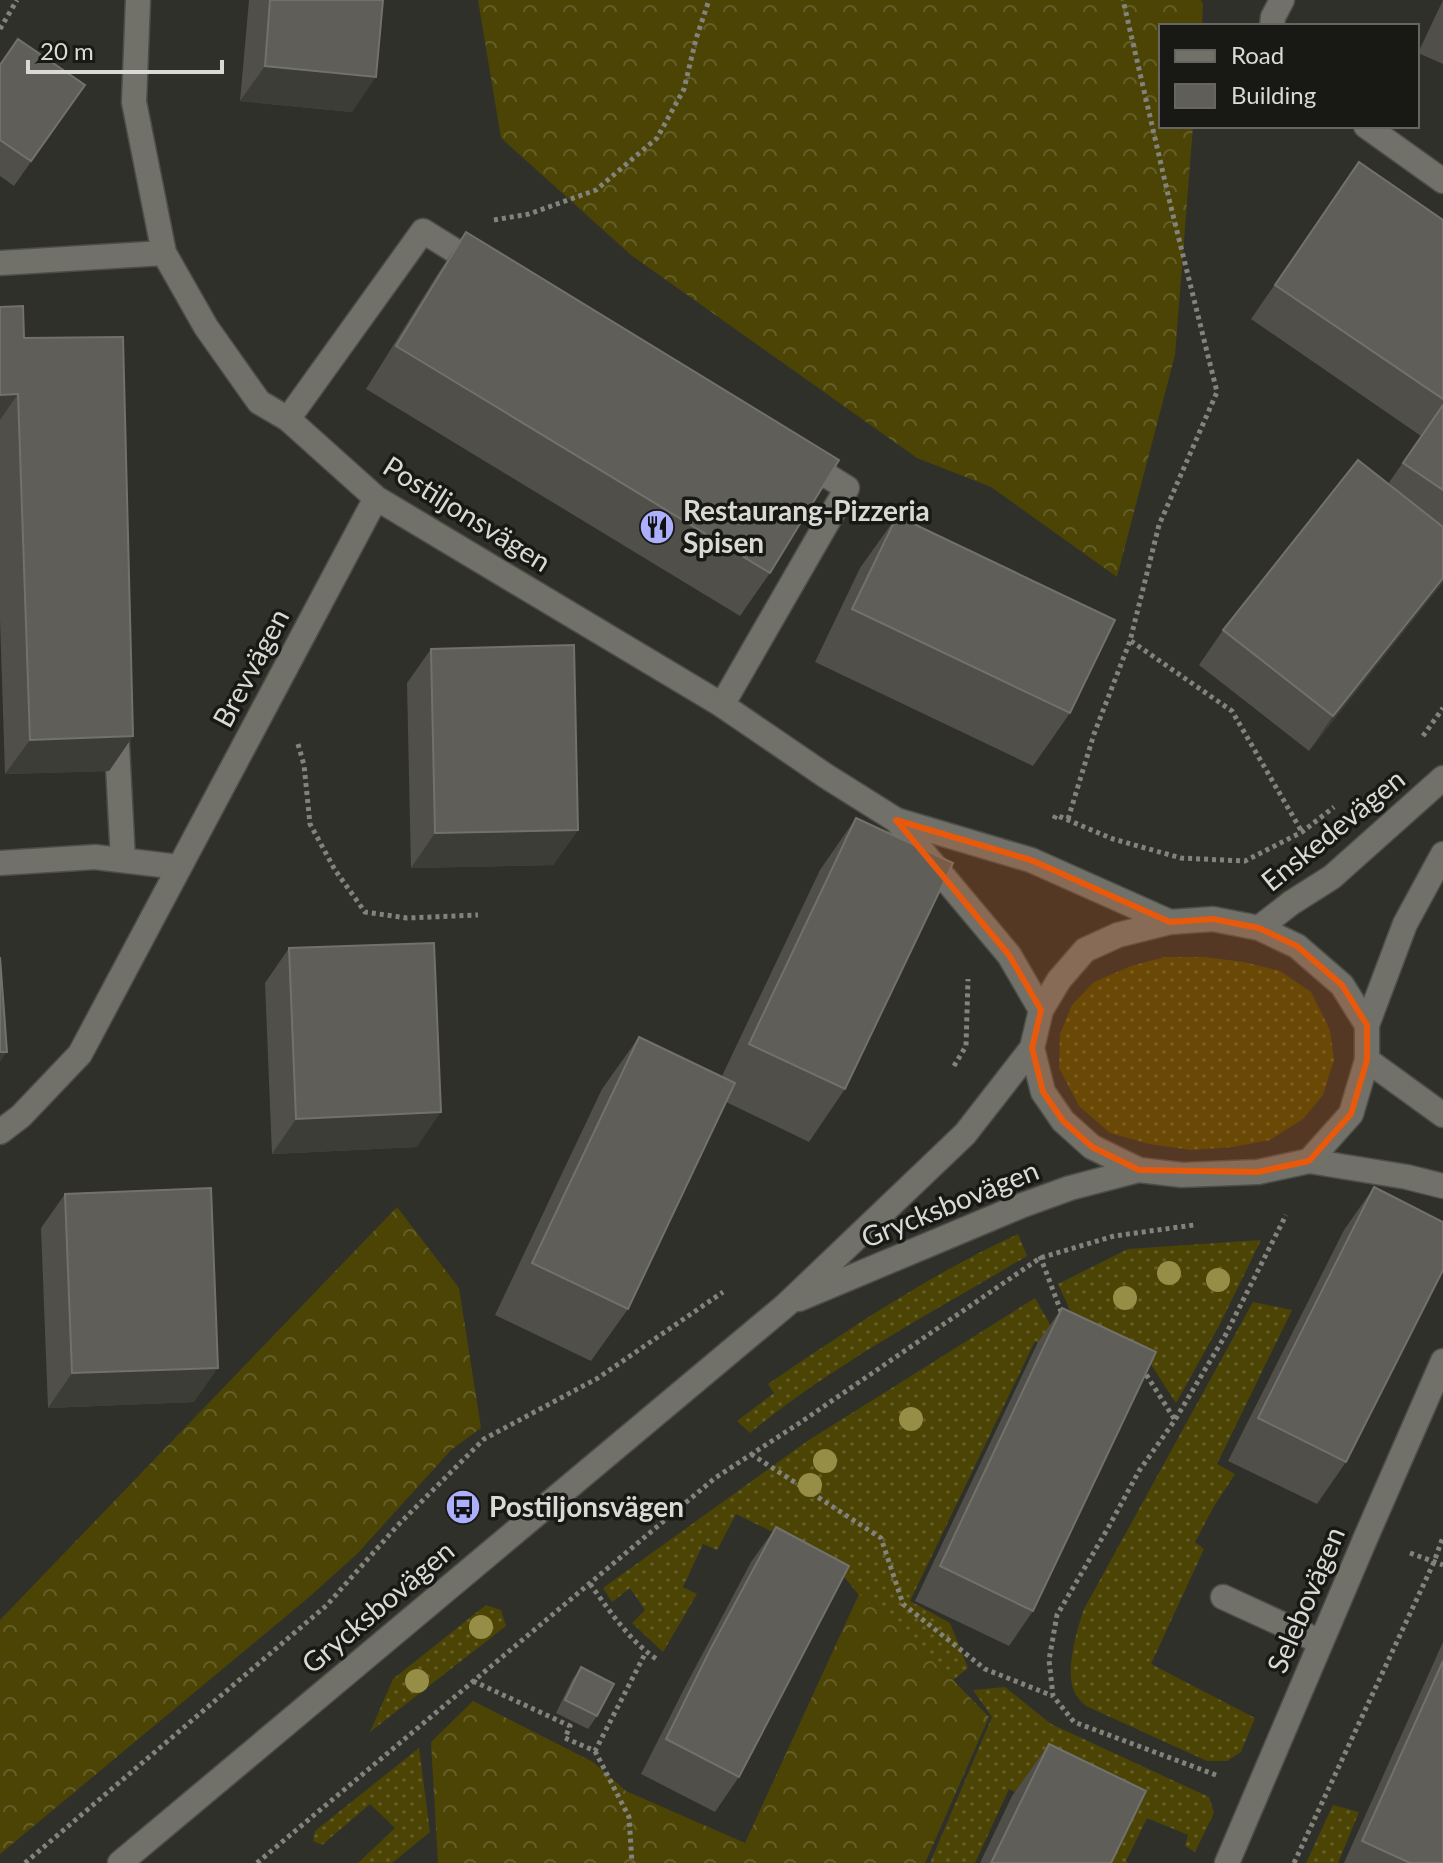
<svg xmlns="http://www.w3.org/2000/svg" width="1443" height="1863" viewBox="0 0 1443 1863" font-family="Lato,sans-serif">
<defs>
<pattern id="grass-dots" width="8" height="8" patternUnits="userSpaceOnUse" patternTransform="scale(2)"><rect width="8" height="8" fill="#4b4405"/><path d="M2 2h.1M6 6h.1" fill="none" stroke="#645e29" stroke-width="1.8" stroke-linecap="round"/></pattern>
<pattern id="forest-crowns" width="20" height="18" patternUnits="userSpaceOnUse" patternTransform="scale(2)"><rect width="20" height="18" fill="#4b4405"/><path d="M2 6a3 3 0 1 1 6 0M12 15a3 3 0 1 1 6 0" fill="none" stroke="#645e29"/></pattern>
</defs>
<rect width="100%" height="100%" fill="#30302a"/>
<!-- grass -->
<path fill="url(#grass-dots)" d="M 1165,957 L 1204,957 L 1244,962 L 1280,971 L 1311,992 L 1330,1030 L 1334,1060 L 1323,1095 L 1303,1119 L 1270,1140 L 1233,1147 L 1191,1150 L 1149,1144 L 1110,1133 L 1079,1106 L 1059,1068 L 1060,1034 L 1072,1005 L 1094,982 L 1131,966 Z
M 1018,1234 L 1027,1256 C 933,1312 835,1363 750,1433 L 737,1421 L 774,1393 L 768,1384 C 849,1329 929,1275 1018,1234 Z
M 1261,1240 L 1220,1324 L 1176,1403 L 1150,1363 L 1073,1316 L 1058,1284 L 1128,1249 Z
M 1035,1298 L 1051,1326 L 1129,1383 L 1035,1341 L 910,1601 L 950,1623 L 968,1668 L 953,1680 L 859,1595 L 831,1561 L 736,1514 L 717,1550 L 703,1544 L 683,1587 L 697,1594 L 663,1652 L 632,1623 L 645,1610 L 630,1588 L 612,1602 L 603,1588 L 809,1440 Z
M 1253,1302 L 1292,1310 L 1217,1464 L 1235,1474 L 1213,1508 L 1195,1542 L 1204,1549 L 1151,1664 L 1255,1718 L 1241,1752 L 1227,1761 L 1207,1761 L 1086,1706 C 1082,1702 1076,1697 1074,1691 C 1065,1670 1077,1630 1084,1609 Z
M 486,1605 L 501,1610 L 506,1626 L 370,1732 L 393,1679 Z
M 1005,1687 L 1051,1724 L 1209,1797 L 1214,1813 L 1195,1852 L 1185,1846 L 1188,1835 L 1147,1818 L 1126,1861 L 1129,1863 L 1104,1863 L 1113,1841 L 1009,1789 L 975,1863 L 930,1863 L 992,1717 L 973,1690 Z
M 419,1748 L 430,1832 L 392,1863 L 358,1863 L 395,1828 L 370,1804 L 322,1845 L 313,1841 L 315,1831 Z
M 1333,1805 L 1359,1812 L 1338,1863 L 1306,1863 Z"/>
<!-- forest -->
<path fill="url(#forest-crowns)" d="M 478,0 L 1201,0 L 1203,4 L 1202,26 L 1161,26 L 1161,126 L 1193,126 L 1175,355 L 1117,577 L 991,487 L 917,458 L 631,255 L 501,138 Z
M 397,1207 L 459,1288 L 481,1428 L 451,1450 L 357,1554 L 308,1598 L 0,1854 L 0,1620 Z
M 859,1594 L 953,1680 L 989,1717 L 925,1863 L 438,1863 L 431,1742 L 473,1701 L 593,1762 L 626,1791 L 745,1843 Z"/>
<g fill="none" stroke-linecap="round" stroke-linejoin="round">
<!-- lane casing -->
<g stroke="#4e4e49" stroke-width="27">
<path id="lane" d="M 288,419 L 423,231 L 481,267
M 722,705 L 847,488 L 800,459
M 116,727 L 123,860
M 0,863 L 95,857 L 179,867
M 1223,1597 L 1321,1642"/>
</g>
<!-- street casing -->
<g stroke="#4e4e49" stroke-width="27">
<path id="street" d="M 138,0 L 134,102 L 164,253 L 206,327 L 259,402 L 288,419 L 376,498 L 722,705 L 826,776 L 896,820 L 1031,860 L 1170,922
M 1272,26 L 1273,17 L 1282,0
M 1366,126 L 1443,181
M 0,263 L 164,253
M 896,820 L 1009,955 L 1041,1010
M 1367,1060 L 1443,1115
M 0,1132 L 21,1116 L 80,1054 L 376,498
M 1309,1161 L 1407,1177 L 1443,1186
M 1227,1863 L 1366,1537 L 1443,1361"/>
</g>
<!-- secondary casing -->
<g stroke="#4e4e49" stroke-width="27">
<path id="secondary" d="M 1259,928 L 1291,903 L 1332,877 L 1443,778
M 1367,1025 L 1342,985 L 1297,946 L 1259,928 L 1213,919 L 1170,922 L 1118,935 L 1085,950 L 1059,980 L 1041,1010 L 1032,1048 L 1043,1092 L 1063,1121 L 1092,1147 L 1139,1170 L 1182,1175 L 1258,1172 L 1309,1161 L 1351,1114 L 1367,1060 L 1367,1025 L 1405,924 L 1443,854
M 799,1299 L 1023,1205 L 1070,1188 L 1139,1170
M 120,1863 L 786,1305 L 965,1134 L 1032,1048"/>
</g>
<!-- path -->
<path stroke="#83837e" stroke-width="5" stroke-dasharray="4 4" stroke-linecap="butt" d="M 0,29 L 17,0
M 494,220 L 529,214 L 596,190 L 657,138 L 684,89 L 696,39 L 709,0
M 1131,641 L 1232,711 L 1302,832
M 1423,736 L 1443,708
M 298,744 L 304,765 L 310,824 L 335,870 L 365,912 L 407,918 L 478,915
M 1054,819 L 1056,815 L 1113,839 L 1181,858 L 1245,861 L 1302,832 L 1334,807
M 1068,819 L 1094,734 L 1130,641 L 1159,525 L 1217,392 L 1170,203 L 1123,0
M 954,1066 L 966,1046 L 968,979
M 1040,1256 L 1062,1314
M 1142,1368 L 1175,1420
M 751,1454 L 881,1538 L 903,1604 L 985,1669 L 1053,1696
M 1410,1553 L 1443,1565
M 590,1584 C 610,1611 629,1641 658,1660
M 473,1681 L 570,1726 L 565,1738 L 595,1751 L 646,1652
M 595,1751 L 629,1817 L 632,1863
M 1216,1775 L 1074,1722 L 1053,1696 L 1049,1660 L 1057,1615 L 1108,1528 L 1139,1471 L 1175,1420 L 1225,1336 L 1286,1215
M 25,1863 L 327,1605 L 397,1526 L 484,1439 L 598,1378 L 723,1292
M 257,1863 L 715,1478 L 801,1422 L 1040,1258 L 1114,1236 L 1194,1225
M 1294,1863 L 1434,1562 L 1443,1537"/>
<!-- lane -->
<use href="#lane" stroke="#717069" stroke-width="24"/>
<!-- street -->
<use href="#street" stroke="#717069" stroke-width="24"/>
<!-- secondary -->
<use href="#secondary" stroke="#717069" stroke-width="24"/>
</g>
<!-- trees -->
<g fill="#968d46">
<circle cx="1169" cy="1273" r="12"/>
<circle cx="1218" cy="1280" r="12"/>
<circle cx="1125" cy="1298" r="12"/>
<circle cx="911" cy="1419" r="12"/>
<circle cx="825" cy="1461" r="12"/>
<circle cx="810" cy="1485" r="12"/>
<circle cx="481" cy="1627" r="12"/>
<circle cx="417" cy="1681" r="12"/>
</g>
<!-- wall -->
<path fill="#504f4a" d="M 249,0 L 383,0 L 352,112 L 240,101 Z
M 1443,0 L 1443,64 L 1418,53 Z
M 0,64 L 85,85 L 14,186 L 0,176 Z
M 1359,162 L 1443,220 L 1443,582 L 1309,751 L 1199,665 L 1223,630 L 1388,484 L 1421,436 L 1251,319 Z
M 466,232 L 770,573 L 740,616 L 366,389 L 437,275 Z
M 0,307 L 24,338 L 133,736 L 109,771 L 5,774 L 0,619 Z
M 897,516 L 1070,713 L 1033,766 L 815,662 L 860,568 Z
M 431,649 L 578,830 L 553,865 L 411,868 L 407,683 Z
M 856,818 L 845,1089 L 809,1142 L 726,1102 L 628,1309 L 591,1361 L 495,1315 L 602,1089 L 639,1037 L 722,1076 L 820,870 Z
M 289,948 L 417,1147 L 272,1154 L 265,983 Z
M 1374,1187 L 1346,1462 L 1317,1504 L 1228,1461 L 1344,1230 Z
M 65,1194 L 194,1402 L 48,1408 L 41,1228 Z
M 1062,1308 L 1033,1611 L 1009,1646 L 915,1601 L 1038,1342 Z
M 776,1527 L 739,1777 L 715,1812 L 641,1774 L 686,1685 L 751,1562 Z
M 1443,1642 L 1443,1863 L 1344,1863 Z
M 581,1667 L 597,1716 L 588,1729 L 556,1713 L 572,1680 Z
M 1049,1744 L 1111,1863 L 980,1863 L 1012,1796 Z"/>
<!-- shaded-wall -->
<path fill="#3d3d37" d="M 265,66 L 376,77 L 352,112 L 240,101 Z
M 18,394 L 0,420 L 0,395 Z
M 1443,578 L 1443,582 L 1309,751 L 1333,716 Z
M 133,736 L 109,771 L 5,774 L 30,740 Z
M 578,830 L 553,865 L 411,868 L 435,833 Z
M 0,1052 L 7,1052 L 0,1062 Z
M 441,1112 L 417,1147 L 272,1154 L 296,1119 Z
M 218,1368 L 194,1402 L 48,1408 L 72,1373 Z"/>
<!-- building -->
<path fill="#5f5e58" stroke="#72716c" stroke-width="2" d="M 270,0 L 383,0 L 376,77 L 265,66 Z
M 18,39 L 85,85 L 31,161 L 0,140 L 0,65 Z
M 1359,162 L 1443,220 L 1443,399 L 1275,285 Z
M 466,232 L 839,460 L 770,573 L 396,346 Z
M 23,306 L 24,338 L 123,337 L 133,736 L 30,740 L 18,394 L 0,395 L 0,307 Z
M 1443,405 L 1443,490 L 1403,463 Z
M 1358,460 L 1443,527 L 1443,578 L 1333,716 L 1223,630 Z
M 897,516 L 1115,620 L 1070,713 L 852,609 Z
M 574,645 L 578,830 L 435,833 L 431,649 Z
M 856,818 L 953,863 L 845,1089 L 749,1044 Z
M 434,943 L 441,1112 L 296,1119 L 289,948 Z
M 0,957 L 7,1052 L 0,1052 Z
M 639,1037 L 735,1083 L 628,1309 L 532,1263 Z
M 1374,1187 L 1443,1222 L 1443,1270 L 1346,1462 L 1258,1418 Z
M 211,1188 L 218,1368 L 72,1373 L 65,1194 Z
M 1062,1308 L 1156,1352 L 1033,1611 L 940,1566 Z
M 776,1527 L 849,1566 L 739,1777 L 666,1739 L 710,1650 Z
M 1443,1661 L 1443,1863 L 1410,1863 L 1362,1841 Z
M 581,1667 L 614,1684 L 597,1716 L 565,1700 Z
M 1049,1744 L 1146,1791 L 1111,1863 L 991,1863 Z"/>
<!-- marked area -->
<path fill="#e8590c" fill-opacity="0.2" stroke="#e8590c" stroke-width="6" stroke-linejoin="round" d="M 896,820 L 1031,860 L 1170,922 L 1213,919 L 1259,928 L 1297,946 L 1342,985 L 1367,1025 L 1367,1060 L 1351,1114 L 1309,1161 L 1258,1172 L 1139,1170 L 1092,1147 L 1063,1121 L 1043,1092 L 1032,1048 L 1041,1010 L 1009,955 Z"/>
<!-- icons -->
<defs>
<g id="restaurant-disc" transform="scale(1.8)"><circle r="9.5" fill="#acaffb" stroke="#181815"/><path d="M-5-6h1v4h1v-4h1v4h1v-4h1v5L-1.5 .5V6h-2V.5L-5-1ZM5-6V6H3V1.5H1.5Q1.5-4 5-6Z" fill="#111"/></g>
<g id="bus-disc" transform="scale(1.8)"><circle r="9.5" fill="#acaffb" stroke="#181815"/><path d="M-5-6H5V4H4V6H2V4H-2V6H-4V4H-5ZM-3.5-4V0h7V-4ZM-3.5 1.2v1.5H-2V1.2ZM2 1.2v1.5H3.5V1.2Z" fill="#111"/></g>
</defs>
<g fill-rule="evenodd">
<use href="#restaurant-disc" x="657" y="527"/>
<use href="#bus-disc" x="463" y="1507"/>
</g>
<g text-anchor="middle" stroke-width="7" stroke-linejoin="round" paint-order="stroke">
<!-- poi labels -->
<g font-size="28" font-weight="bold" fill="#d9d9d5" stroke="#181815" text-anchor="start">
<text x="683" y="521">Restaurang-Pizzeria<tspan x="683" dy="32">Spisen</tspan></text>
<text x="489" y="1517">Postiljonsvägen</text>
</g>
<!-- street labels -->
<g font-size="28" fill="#d9d9d5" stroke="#181815">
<text transform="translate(467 514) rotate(32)" y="10">Postiljonsvägen</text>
<text transform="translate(251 668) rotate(-62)" y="10">Brevvägen</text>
<text transform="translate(1333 830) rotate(-39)" y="10">Enskedevägen</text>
<text transform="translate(950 1204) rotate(-22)" y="10">Grycksbovägen</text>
<text transform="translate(1306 1600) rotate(-67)" y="10">Selebovägen</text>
<text transform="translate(378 1607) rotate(-40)" y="10">Grycksbovägen</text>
</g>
</g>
<!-- legend -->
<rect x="1159" y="24" width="260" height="104" fill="#181815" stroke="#656562" stroke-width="2"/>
<rect x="1175" y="50" width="40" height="12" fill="#717069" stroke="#656562" stroke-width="2"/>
<text x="1231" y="64" font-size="24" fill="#d9d9d5">Road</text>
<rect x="1175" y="84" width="40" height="24" fill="#5f5e58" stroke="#656562" stroke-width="2"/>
<text x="1231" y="104" font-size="24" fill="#d9d9d5">Building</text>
<!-- scale -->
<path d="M28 60v12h194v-12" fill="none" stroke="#d9d9d5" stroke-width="4"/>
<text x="40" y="60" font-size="24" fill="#d9d9d5" stroke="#181815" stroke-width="6" paint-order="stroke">20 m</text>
</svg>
